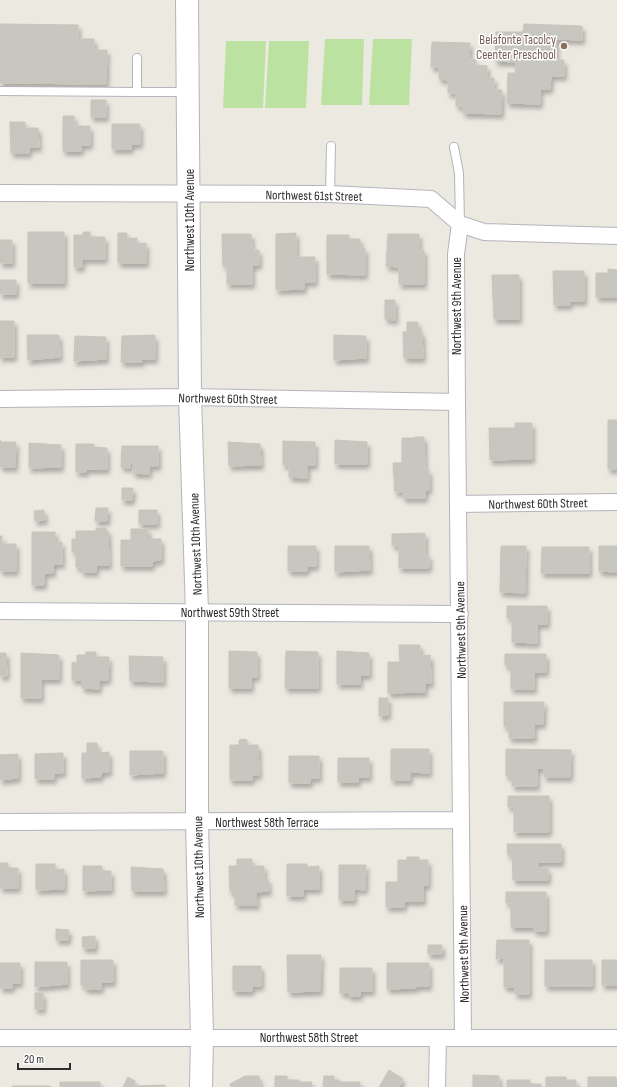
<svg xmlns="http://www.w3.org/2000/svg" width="617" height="1087" viewBox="0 0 617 1087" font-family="'Sofia Sans Condensed',sans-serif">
<defs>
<filter id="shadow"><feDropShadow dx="2.5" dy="4.5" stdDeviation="2" flood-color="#0004"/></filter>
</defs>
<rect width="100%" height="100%" fill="#ece9e1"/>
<!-- pitch -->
<path fill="#bce2a1" d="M 325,39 L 364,39 L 362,105 L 321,105 Z
M 373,39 L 412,39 L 409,105 L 369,105 Z
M 226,41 L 266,41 L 263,108 L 223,108 Z
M 269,41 L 309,41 L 306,108 L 265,108 Z"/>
<!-- building -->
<path fill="#c8c7bf" stroke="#c8c5ba" filter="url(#shadow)" d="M 0,24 L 78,25 L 78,39 L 94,39 L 94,50 L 107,50 L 106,84 L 0,83 Z
M 524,24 L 582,26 L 582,40 L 556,39 L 556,60 L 564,60 L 564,76 L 551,76 L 550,89 L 540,89 L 540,104 L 507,103 L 508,73 L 515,73 L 516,62 L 495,61 L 496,32 L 523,32 Z
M 432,42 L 470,43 L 469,59 L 476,60 L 476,65 L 487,66 L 487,78 L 494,78 L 494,90 L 502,90 L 501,114 L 463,113 L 463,106 L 456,106 L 456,93 L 448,93 L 448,80 L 439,79 L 439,67 L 431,67 Z
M 91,100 L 106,100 L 106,117 L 91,117 Z
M 63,116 L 74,116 L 75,126 L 90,126 L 90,145 L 81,145 L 81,151 L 63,151 Z
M 10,122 L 25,122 L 25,128 L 38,128 L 39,147 L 29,147 L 29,153 L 11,153 Z
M 112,124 L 140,124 L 140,144 L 131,144 L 131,149 L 112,149 Z
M 28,232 L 64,232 L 64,283 L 28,283 Z
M 83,232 L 90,232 L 90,237 L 105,237 L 105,259 L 82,259 L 82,267 L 74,267 L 74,235 L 83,235 Z
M 118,233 L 127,233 L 127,239 L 137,238 L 137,244 L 146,243 L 146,263 L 118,263 Z
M 296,233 L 296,257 L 315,257 L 315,282 L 304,282 L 304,289 L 276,290 L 276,234 Z
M 222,234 L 251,234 L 252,250 L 259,250 L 259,265 L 252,265 L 252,284 L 227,284 L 227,266 L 223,266 Z
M 388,234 L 419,234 L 419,250 L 424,250 L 424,284 L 399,284 L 399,267 L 386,266 Z
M 327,235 L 349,235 L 349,239 L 360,239 L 360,248 L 365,248 L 365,275 L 327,274 Z
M 0,240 L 12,240 L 12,263 L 0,263 Z
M 608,269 L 617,270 L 617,297 L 596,297 L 596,273 L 608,273 Z
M 553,271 L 584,271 L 584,301 L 569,301 L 570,305 L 554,305 Z
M 492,275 L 519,275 L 519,319 L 494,319 Z
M 0,280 L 16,280 L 16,294 L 0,294 Z
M 385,300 L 395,300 L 395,320 L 385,319 Z
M 0,321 L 14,321 L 14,357 L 1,357 L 0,359 Z
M 407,322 L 418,322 L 418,332 L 422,332 L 423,358 L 404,358 L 403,332 L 407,332 Z
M 27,335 L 59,335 L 60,357 L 28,360 Z
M 155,335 L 155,359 L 141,359 L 142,362 L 121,362 L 122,336 Z
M 334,335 L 366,336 L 366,358 L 334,360 Z
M 75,336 L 106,337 L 106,359 L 74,361 Z
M 608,420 L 617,420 L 617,469 L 608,469 Z
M 515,423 L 532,423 L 532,459 L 490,460 L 489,428 L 515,428 Z
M 415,437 L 424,437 L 425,470 L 429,470 L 429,490 L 425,490 L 425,498 L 403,498 L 403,492 L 395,492 L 393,463 L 402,463 L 402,438 L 415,438 Z
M 0,440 L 2,442 L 16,442 L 15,467 L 0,467 Z
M 335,440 L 367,442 L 367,464 L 335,464 Z
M 283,441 L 315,442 L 315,465 L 307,465 L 307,478 L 289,477 L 289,465 L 283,465 Z
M 228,442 L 260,444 L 261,465 L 229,466 Z
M 29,443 L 61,445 L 61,467 L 29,468 Z
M 76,444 L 94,444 L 94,447 L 107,448 L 107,469 L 86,469 L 86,472 L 76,472 Z
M 122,446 L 158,446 L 158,466 L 149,466 L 149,474 L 133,473 L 133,463 L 130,463 L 130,468 L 121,467 Z
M 122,488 L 133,488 L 132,500 L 122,500 Z
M 96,508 L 108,508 L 107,521 L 95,521 Z
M 44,510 L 45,520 L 35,521 L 34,511 Z
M 139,510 L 157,510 L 157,524 L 139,524 Z
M 96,528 L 106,528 L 106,531 L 108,531 L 109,565 L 96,565 L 96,572 L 82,572 L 82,567 L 76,567 L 76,552 L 72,552 L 72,539 L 76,539 L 76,531 L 96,531 Z
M 131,529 L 148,529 L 148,539 L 161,539 L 161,560 L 152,561 L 152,566 L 121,566 L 121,540 L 131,540 Z
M 32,532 L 55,532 L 55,542 L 62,542 L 62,564 L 53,564 L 53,573 L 44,573 L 44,585 L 32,585 Z
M 425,533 L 425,555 L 429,555 L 429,568 L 399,568 L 399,546 L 392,545 L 392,534 Z
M 0,536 L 2,536 L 2,544 L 16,544 L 16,571 L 0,571 Z
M 288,546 L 316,546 L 316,566 L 307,566 L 307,571 L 288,571 Z
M 335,546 L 369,546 L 370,570 L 335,572 Z
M 501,546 L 526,546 L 525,593 L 500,592 Z
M 599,546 L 617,546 L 617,572 L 599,571 Z
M 542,547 L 589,547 L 589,573 L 541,573 Z
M 507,606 L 547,606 L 547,624 L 537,624 L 537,643 L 512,642 L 512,618 L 507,618 Z
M 399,645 L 420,645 L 420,656 L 430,655 L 431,683 L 425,683 L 425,692 L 388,693 L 388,662 L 400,662 Z
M 229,651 L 257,652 L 257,677 L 251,677 L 251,688 L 229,688 Z
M 286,651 L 318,652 L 318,688 L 285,688 Z
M 337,651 L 369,653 L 369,675 L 360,675 L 360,684 L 337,684 Z
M 86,652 L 96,652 L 96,657 L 109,657 L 108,680 L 99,680 L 99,689 L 82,688 L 82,680 L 72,680 L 72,662 L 77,663 L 77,655 L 85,655 Z
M 0,653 L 6,653 L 7,676 L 0,676 Z
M 21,653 L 59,655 L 59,679 L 41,679 L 41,698 L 21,698 Z
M 505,654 L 546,654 L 546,672 L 534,672 L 534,689 L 511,689 L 511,666 L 505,665 Z
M 129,656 L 163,657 L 163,682 L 130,681 Z
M 379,698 L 388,698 L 388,715 L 379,716 Z
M 504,702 L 544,702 L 543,724 L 534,724 L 534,738 L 509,738 L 509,727 L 504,726 Z
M 243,739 L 247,740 L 247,745 L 258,745 L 259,775 L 252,775 L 252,780 L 230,780 L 230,745 L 239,745 L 239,740 Z
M 87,743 L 97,743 L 98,753 L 109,752 L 109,772 L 101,772 L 101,777 L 82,778 L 82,753 L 87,753 Z
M 391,749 L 429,749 L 429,773 L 410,772 L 410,780 L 391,780 Z
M 506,749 L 571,750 L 570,777 L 544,777 L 544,768 L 537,768 L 537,786 L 512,786 L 512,776 L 506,776 Z
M 130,751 L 163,751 L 163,773 L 130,775 Z
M 63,753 L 63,773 L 54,773 L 54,779 L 35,779 L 35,754 Z
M 18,754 L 18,778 L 0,780 L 0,755 Z
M 289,756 L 319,756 L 319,778 L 310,778 L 310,783 L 289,783 Z
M 338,758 L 369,758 L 369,777 L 358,777 L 358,782 L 338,782 Z
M 508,796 L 549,796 L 549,832 L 514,832 L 514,807 L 508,807 Z
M 507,844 L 561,844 L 561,862 L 538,862 L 538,868 L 548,868 L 548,880 L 513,880 L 512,855 L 508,855 Z
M 407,857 L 419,857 L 419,860 L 428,860 L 428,885 L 423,885 L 423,901 L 404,901 L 404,907 L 386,907 L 386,882 L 398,882 L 398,860 L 407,860 Z
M 237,859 L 252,859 L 252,866 L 264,866 L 264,879 L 268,879 L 269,891 L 256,892 L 257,905 L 235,905 L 235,892 L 230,892 L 229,866 L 237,866 Z
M 0,863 L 8,863 L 8,868 L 18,868 L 18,888 L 0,888 Z
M 36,864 L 55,864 L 55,870 L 64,869 L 64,889 L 36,890 Z
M 287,864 L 307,864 L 307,867 L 319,866 L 319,889 L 303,889 L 303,896 L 287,896 Z
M 339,865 L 366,865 L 365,890 L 354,889 L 354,900 L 339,900 Z
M 83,866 L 102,866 L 102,871 L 111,871 L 111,890 L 83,891 Z
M 131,867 L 163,869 L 164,891 L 132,891 Z
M 506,892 L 546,892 L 546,931 L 534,931 L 534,927 L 511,927 L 511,903 L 506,903 Z
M 56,929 L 69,930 L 68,940 L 56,940 Z
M 95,936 L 95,948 L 83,948 L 82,937 Z
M 497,940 L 529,940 L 529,994 L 515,994 L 515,987 L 504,987 L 504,958 L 496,959 Z
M 428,945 L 442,945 L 442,954 L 428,954 Z
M 287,955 L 321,955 L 320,991 L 288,992 Z
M 81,960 L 113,960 L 113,982 L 101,982 L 101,989 L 85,989 L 85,985 L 81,985 Z
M 545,960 L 592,960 L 592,986 L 545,986 Z
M 602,960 L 617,960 L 617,985 L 602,985 Z
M 35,962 L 67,962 L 67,984 L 35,987 Z
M 0,963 L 20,963 L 20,983 L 12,983 L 12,988 L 0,988 Z
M 387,963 L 429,963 L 429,986 L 415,986 L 416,988 L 387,989 Z
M 233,966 L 261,966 L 261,986 L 252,986 L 252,991 L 233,991 Z
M 340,968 L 372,968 L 372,991 L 360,991 L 360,996 L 349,996 L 348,993 L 340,993 Z
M 35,993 L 43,993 L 43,1009 L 35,1009 Z
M 389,1070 L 403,1079 L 399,1087 L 379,1087 Z
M 473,1075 L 499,1076 L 499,1087 L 473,1087 Z
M 245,1076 L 259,1076 L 260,1087 L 231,1087 L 230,1084 Z
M 275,1076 L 287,1076 L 287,1080 L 299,1080 L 299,1082 L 312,1082 L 311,1087 L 275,1087 Z
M 324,1076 L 334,1076 L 334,1080 L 339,1080 L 339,1082 L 360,1082 L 360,1087 L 323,1087 Z
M 128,1077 L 135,1081 L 133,1086 L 165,1085 L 165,1087 L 123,1087 Z
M 546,1077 L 566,1077 L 566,1080 L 576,1080 L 576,1087 L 546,1087 Z
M 588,1077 L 616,1077 L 617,1087 L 588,1087 Z
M 507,1080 L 530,1080 L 530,1084 L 541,1084 L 541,1087 L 507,1087 Z
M 60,1082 L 100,1082 L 100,1087 L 60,1087 Z
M 12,1086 L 50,1086 L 50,1087 L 12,1087 Z"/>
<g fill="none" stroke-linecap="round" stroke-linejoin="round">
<!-- lane casing -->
<g stroke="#b4b4be" stroke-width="10">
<path id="lane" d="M 137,58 L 137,92 L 187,92
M 0,91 L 137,92
M 454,147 L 459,173 L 460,223
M 330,194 L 331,146"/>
</g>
<!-- street casing -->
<g stroke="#b4b4be" stroke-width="18">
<path id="street" d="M 0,193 L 330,194 L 431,199 L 460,224 L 484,232 L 617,236
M 460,224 L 456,254 L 457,402 L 463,1037
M 0,399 L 190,397 L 457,402
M 458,504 L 617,502
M 0,611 L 460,614
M 0,822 L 461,820
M 0,1038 L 617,1038
M 437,1087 L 438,1038"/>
</g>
<!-- secondary casing -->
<g stroke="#b4b4be" stroke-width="24">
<path id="secondary" d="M 187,0 L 190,397 L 197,612 L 197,822 L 202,1037 L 201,1087"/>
</g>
<!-- lane -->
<use href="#lane" stroke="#fff" stroke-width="8"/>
<!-- street -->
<use href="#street" stroke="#fff" stroke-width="16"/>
<!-- secondary -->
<use href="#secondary" stroke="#fff" stroke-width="22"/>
</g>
<!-- markers -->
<circle fill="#8d6e63" stroke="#fff" stroke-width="1.5" cx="564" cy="46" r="4"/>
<g text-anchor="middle" stroke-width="3" stroke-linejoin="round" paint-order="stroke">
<!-- education labels -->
<g font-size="13" fill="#785e54" stroke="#fff" text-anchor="end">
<text x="556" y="44">Belafonte Tacolcy<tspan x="556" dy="15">Ceenter Preschool</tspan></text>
</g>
<!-- street labels -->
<g font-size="13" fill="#2c2c2c" stroke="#fff">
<text transform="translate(314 195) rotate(1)" y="5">Northwest 61st Street</text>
<text transform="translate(189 220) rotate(-90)" y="5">Northwest 10th Avenue</text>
<text transform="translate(456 306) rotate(-90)" y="5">Northwest 9th Avenue</text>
<text transform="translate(228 398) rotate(1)" y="5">Northwest 60th Street</text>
<text transform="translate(538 503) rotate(-1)" y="5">Northwest 60th Street</text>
<text transform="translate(195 544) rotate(-92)" y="5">Northwest 10th Avenue</text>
<text x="230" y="617">Northwest 59th Street</text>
<text transform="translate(460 630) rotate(-91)" y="5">Northwest 9th Avenue</text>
<text x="267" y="827">Northwest 58th Terrace</text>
<text transform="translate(198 867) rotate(-91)" y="5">Northwest 10th Avenue</text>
<text transform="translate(463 954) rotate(-91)" y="5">Northwest 9th Avenue</text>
<text x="309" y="1042">Northwest 58th Street</text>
</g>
</g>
<!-- scale -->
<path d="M18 1063v6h52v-6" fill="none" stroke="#2c2c2c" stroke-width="2"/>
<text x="24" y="1063" font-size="12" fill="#2c2c2c" stroke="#ffffff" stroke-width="3" paint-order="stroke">20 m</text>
</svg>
